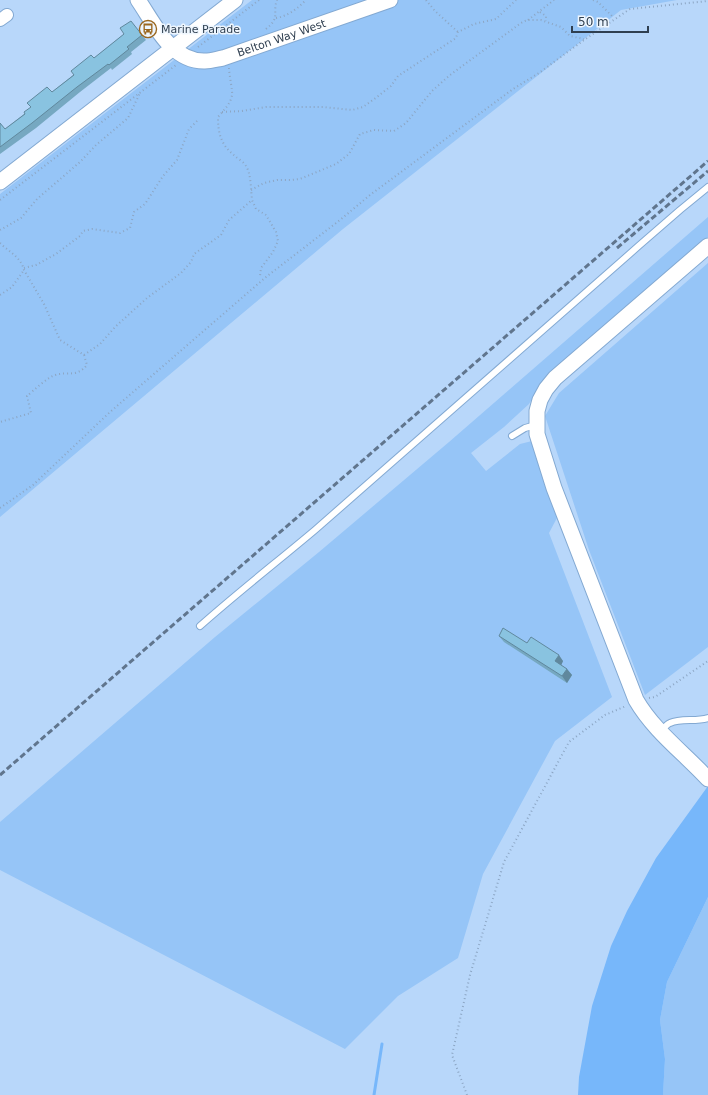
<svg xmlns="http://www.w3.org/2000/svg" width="708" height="1095" viewBox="0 0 708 1095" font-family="'DejaVu Sans',sans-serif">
<rect width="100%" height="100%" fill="#b8d7fa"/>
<!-- green -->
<path fill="#96c5f7" d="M 252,0 L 677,0 L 621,10 L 343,229 L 0,517 L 0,194 Z
M 708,217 L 708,237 L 544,379 L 529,404 L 504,427 L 471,453 L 486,471 L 520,444 L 532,441 L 558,516 L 549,533 L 612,697 L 555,741 L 483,874 L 458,958 L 398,996 L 345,1049 L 0,870 L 0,822 L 215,637 L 319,552 L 449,442 Z
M 708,263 L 708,647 L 645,695 L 589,550 L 545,416 L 559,393 Z
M 708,897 L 708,1095 L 663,1095 L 665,1059 L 660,1020 L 667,982 Z"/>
<!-- water -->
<path fill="#77b7fa" d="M 708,786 L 708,897 L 667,982 L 660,1020 L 665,1059 L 663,1095 L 578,1095 L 579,1077 L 592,1006 L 611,946 L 627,911 L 656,858 Z"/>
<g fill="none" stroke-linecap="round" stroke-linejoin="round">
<!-- stream -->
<path stroke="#77b7fa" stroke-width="3" d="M 374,1095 L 382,1044"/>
<!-- service casing -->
<g stroke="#83a9d2" stroke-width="8">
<path id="service" d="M 512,436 L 525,428 L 536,425
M 200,626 C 237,593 277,562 315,530 C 437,423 558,316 680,210 L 708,187
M 661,731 C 664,728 667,724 670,723 C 681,718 696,722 708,718"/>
</g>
<!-- minor casing -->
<g stroke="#83a9d2" stroke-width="14">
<path id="minor" d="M 0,20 L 7,15"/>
</g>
<!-- tertiary casing -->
<g stroke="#83a9d2" stroke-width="17">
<g id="tertiary">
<path id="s1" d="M 138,0 C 154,23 171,62 205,61 C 211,61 217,59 223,58 L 390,0"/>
<path d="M 0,182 L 235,0"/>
<path d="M 708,246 L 555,378 L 546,389 L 540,400 L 537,411 L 537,434 L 554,488 L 636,700 C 654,731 684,753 708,779"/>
</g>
</g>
<!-- path -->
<path stroke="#8ca6c4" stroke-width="2" stroke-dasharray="1 3" stroke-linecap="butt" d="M 426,0 L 435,11 L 458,32
M 593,0 L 598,2 L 613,17
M 540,12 L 546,16 L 546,21
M 276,18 C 288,16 297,9 306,0
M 528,20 L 554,0
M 266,29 C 281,17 272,14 277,0
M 198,47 L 259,0
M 229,68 C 229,74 233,92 232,95 C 231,103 224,110 218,117 C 218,134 221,145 235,156 C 238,159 244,162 246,166 C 251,173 251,191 252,200
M 222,112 L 242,111 L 266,107 L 323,107 L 352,110 L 363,107 L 377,97 L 391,86 L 398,76 L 456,38 L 458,32 L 474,24 L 496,19 L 516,0
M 251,190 L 264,183 L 277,180 L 291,180 L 300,179 L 336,164 L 349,154 L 360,134 L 374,130 L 394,131 L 406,123 L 432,91 L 450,75 L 521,23 L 527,20 L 541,20 L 561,27 L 570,36 L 584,39
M 0,200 L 176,65
M 0,230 L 21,218 L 37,199 L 80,162 L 96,145 L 128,118 L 140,93
M 0,243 C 9,252 21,257 24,270 L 44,304 L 60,340 L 84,355 L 87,365 C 76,378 68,371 55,375 C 48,377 33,391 27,396 L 31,413 L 0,422
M 24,268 L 36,265 L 56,254 L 80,236 L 83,231 L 92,229 L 120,233 L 130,228 L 134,212 L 145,204 L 163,176 L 177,160 L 189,129 L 198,120
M 0,295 L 12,287 L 24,270
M 84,355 L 100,344 L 115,327 L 147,298 L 181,273 L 191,262 L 194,254 L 221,235 L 229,220 L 252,200 L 256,209 L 266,215 L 276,232 L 278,241 L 273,252 L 261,268 L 260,276
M 0,508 L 33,485 L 110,412 L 266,277 L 340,220 L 370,195 L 513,89 L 539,73 L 584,40 L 630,9 L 708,1
M 649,698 L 655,697 L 708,661
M 467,1095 L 452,1055 L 470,975 L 504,862 L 569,742 L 605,715 L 626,706"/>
<!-- service -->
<use href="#service" stroke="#fff" stroke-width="6"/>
<!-- minor -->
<use href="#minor" stroke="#fff" stroke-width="12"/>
<!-- tertiary -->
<use href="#tertiary" stroke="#fff" stroke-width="15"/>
<!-- rail -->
<path stroke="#60758d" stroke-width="3" stroke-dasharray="6 3" stroke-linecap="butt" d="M 617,248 L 708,171
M 0,775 L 708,161"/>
</g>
<!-- wall -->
<path fill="#76a8c1" d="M 124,34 L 142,35 L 146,40 L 131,52 L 132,54 L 112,70 L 111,68 L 80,92 L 36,128 L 0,154 L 0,123 L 5,129 L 52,92 Z
M 499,636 L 527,643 L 563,661 L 561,665 L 567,669 L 572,675 L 567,683 L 504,642 Z"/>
<!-- shaded-wall -->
<path fill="#60889d" d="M 559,655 L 563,661 L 560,668 L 555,661 Z
M 567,669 L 572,675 L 567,683 L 562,676 Z"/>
<!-- building -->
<path fill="#89c3e0" stroke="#60889d" d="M 131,21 L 142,35 L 127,47 L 129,49 L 109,65 L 108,64 L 77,87 L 32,123 L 0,147 L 0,123 L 5,129 L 25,114 L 24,112 L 31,107 L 27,103 L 47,87 L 52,92 L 74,75 L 71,71 L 91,55 L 94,58 L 124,34 L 120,28 Z
M 503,628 L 527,643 L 531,637 L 559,655 L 555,661 L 567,669 L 562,676 L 499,636 Z"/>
<!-- icons -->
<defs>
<g id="bus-ring" transform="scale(0.9)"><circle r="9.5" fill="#eef6fe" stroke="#9b671e" stroke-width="1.5"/><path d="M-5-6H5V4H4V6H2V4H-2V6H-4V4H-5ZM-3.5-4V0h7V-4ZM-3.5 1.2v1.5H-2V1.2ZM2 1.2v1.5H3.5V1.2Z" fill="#9b671e"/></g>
</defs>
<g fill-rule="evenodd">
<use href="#bus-ring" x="148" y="29"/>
</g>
<g text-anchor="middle" stroke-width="3" stroke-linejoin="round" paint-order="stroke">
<!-- poi labels -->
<g font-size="11" fill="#2f3f50" stroke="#eef6fe" text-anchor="start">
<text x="161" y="33">Marine Parade</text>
</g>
<!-- street labels -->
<g font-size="11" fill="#2f3f50" stroke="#eef6fe">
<text dy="4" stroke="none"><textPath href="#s1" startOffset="175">Belton Way West</textPath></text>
</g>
</g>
<!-- scale -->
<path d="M572 26v6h76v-6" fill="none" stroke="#2f3f50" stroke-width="2"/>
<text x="578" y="26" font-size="12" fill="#2f3f50" stroke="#eef6fe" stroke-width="3" paint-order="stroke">50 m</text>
</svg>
